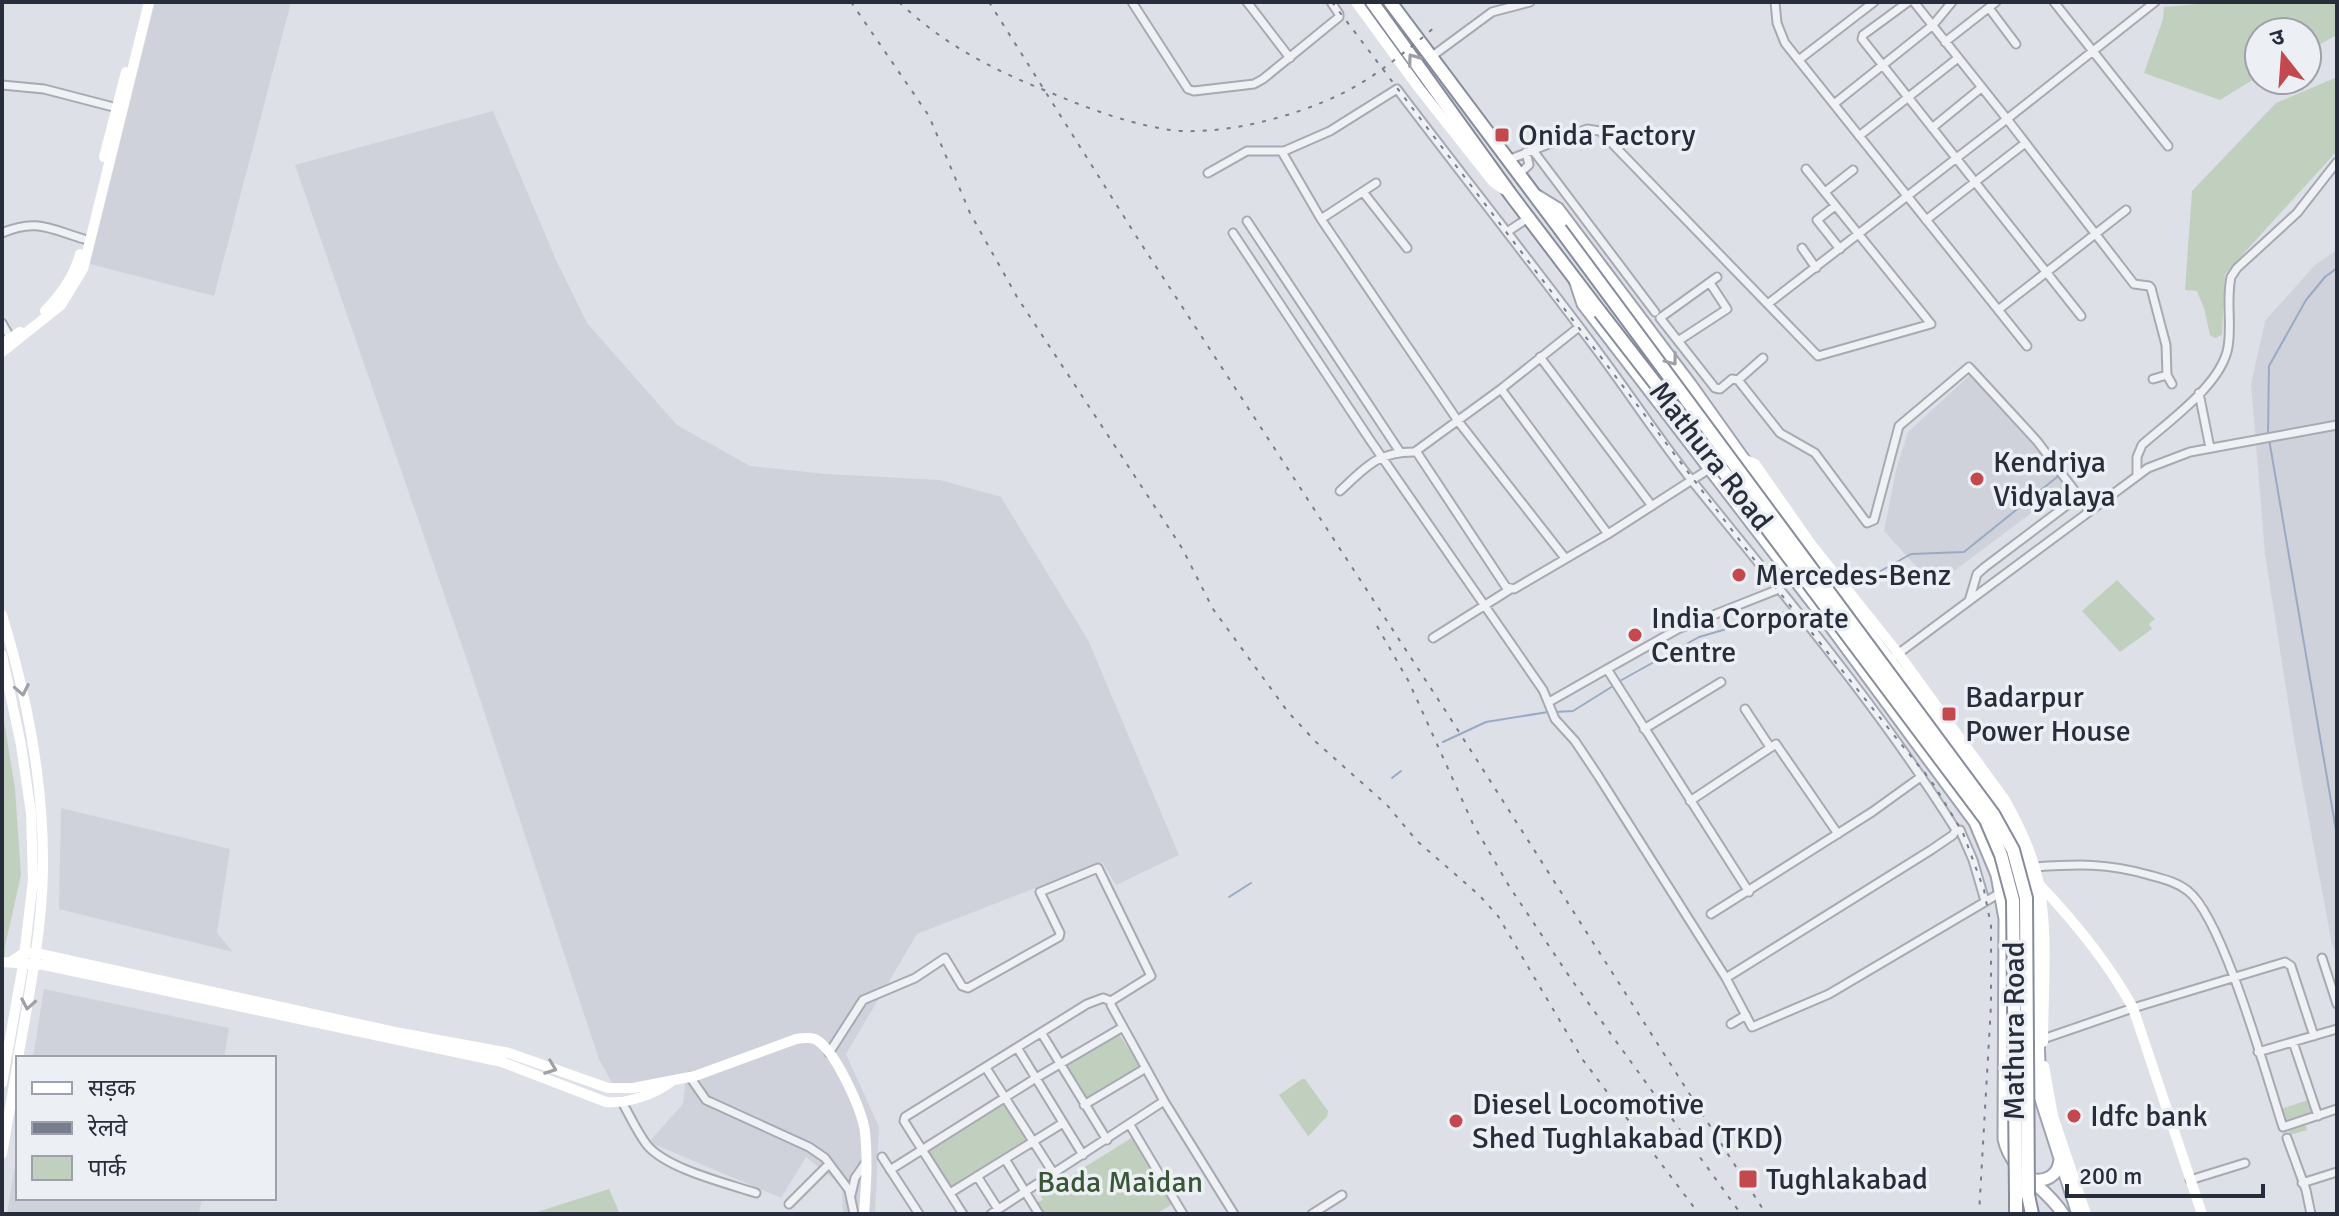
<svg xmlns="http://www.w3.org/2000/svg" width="2339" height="1216" viewBox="0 0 2339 1216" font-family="Signika,'Noto Sans Devanagari',sans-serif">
<rect width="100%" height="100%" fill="#dde0e6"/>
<!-- built -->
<path fill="#cfd2db" d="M 155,2 L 291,2 L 214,296 L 90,264 Z
M 493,111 L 556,260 L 587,323 L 677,425 L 750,466 L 826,474 L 940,480 L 1001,497 L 1088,640 L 1179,855 L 1116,885 L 1102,862 L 917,934 L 846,1054 L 879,1127 L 875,1214 L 843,1214 L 842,1186 L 806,1157 L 781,1198 L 649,1142 L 683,1104 L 686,1074 L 617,1092 L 599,1059 L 468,663 L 295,165 Z
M 2337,250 L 2337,955 L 2332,945 L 2294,739 L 2265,554 L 2251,384 L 2265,321 L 2315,265 Z
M 1970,375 L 2048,460 L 2066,487 L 1934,586 L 1884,531 L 1896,470 L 1908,432 Z
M 61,808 L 230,849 L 217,933 L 233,952 L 59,909 Z
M 44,989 L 229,1028 L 224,1058 L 33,1058 Z
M 18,1147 L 18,1198 L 202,1198 L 199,1214 L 7,1214 Z"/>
<!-- green -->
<path fill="#c1cfbf" d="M 2219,2 L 2337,2 L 2337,35 L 2307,51 L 2307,32 L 2259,32 L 2259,76 L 2220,100 L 2144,73 L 2163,19 L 2164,7 Z
M 2335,78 L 2337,151 L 2225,274 L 2222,335 L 2215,338 L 2210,335 L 2204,308 L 2197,291 L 2185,290 L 2192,191 L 2276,103 Z
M 2117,580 L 2155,619 L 2149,624 L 2152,629 L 2120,652 L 2082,611 Z
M 2,708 L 15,789 L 21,875 L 5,946 L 2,1026 Z
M 1119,1034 L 1143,1071 L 1088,1104 L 1065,1066 Z
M 1302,1079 L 1305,1079 L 1328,1111 L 1327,1117 C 1319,1123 1316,1130 1308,1136 L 1279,1095 Z
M 2314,1098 L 2321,1119 L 2306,1125 L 2307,1130 L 2290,1135 L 2281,1109 Z
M 1011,1099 L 1036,1143 L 953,1194 L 926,1152 Z
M 1133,1137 L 1174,1203 L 1156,1214 L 1043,1214 L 1037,1202 L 1043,1200 L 1040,1195 Z
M 609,1189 L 620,1214 L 531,1214 L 534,1213 Z"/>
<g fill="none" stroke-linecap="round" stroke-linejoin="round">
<!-- stream -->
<path stroke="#9aaac4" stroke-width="2" d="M 2268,433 L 2269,366 L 2306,300 L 2325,277 L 2337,268
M 2269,439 L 2337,836
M 1850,588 L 1911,554 L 1964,552 L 2057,477
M 1618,682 L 1699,637 L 1792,610
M 1555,712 L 1573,711 L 1613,686
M 1443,742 L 1486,722 L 1548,712
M 1392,778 L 1401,771
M 1229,897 L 1251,883"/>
<!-- street casing -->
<g stroke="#a7aab3" stroke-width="11">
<path id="street" d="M 1132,2 L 1188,89 L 1194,91 L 1254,84 L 1263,79 L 1339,17 L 1339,14 L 1331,2
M 1247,2 L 1290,58
M 1775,2 L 1777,23 L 1785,43 L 2027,346
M 1908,2 L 1863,35 L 1862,39 L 2081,316
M 2054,2 L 2168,146
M 2155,2 L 2007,119 L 2134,284 L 2149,286 L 2151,288 L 2166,345 L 2167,375 L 2172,384
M 1989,8 L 2016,44
M 1945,42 L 1996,2
M 1431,57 L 1492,12 L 1530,2
M 1800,59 L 1874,2
M 2,85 L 44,89 L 121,109
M 1834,104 L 1933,25 L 1952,2
M 1932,128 L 1981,88
M 1859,136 L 1958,58
M 1532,149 L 1655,312
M 1508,160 L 1587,129 L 1600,131 L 1818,356 L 1931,324 L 1806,169
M 1208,173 L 1247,151 L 1283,151
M 1519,174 L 1529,165 L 1526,152
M 1376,183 L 1321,219 L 1458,421 L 1565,558
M 1363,192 L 1407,248
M 1825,192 L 1853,170
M 1835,206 L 1817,220 L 1840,249
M 1321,219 L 1282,152 L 1330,131 L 1397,89 C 1463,176 1531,262 1596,349 C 1629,393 1659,439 1693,482 C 1784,595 1879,707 1956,830 L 1953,835 L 1931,850 L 1726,978
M 1926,220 L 2024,144
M 1247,221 L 1400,452
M 1507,232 L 1528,218
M 2,233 C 36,218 50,229 84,239
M 1233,233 L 1370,440 L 1543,690 L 1555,719 L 1575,741 L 1599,777 L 1726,978 L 1752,1027 L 1829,994 L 2000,893
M 1802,248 L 1816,268
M 1717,277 L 1660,318 L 1715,388 L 1720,389 L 1732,379 L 1738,380 L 1780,433 L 1815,453 L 1867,523 L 1874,520 L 1899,426 L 1969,367 L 2037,441 L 2090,511
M 1769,303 L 2007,119 L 1914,2
M 1998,310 L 2126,210
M 2,323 L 11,339
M 1579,327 L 1501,389 L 1416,451 L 1506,587 L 1514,589 L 1608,534 L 1709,469
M 1678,341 L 1727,309 L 1710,283
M 1540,357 L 1652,506
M 2153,379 L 2167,375
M 1738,380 L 1763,358
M 1501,389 L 1608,534
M 2199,393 L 2210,448
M 2137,476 L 2137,457 L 2142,445 C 2169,421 2222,384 2228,347 C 2232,324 2226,300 2231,277 L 2237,268 L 2297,213 L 2337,162
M 1340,491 C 1366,467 1378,451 1416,452
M 1969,601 L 1977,574 L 1985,567 L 2079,496
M 1433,638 L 1509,590
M 1895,656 L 2148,468 L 2190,452 L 2337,425
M 1549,702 L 1607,669
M 1745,709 L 1770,747
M 1644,729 L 1721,682
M 1690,801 L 1776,744 L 1838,834
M 1956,830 L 1960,830 L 1973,860 L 1985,901
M 2035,867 C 2078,864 2107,863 2149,875 C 2163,879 2177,882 2188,891 C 2223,918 2267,1078 2283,1127 L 2337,1109
M 1749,892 L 1607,669 L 1678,629 L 1779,589
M 1711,914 L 1872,812 L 1922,776
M 2322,958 L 2337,1004
M 1731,1024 L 1746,1015
M 1042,1034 L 1107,1140
M 2043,1039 L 2133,1008 L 2285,962 L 2291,966 L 2314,1036
M 2293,1042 L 2318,1116
M 1018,1049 L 1083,1155
M 2258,1052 L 2337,1029
M 829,1053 L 863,1000 L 915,978 L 945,958 L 962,986 L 968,988 L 1059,937 L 1060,933 L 1040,892 L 1098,868 L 1151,976 L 1111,1001 L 1111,1005 L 1164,1101 L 991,1214
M 986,1068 L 1054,1174
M 690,1077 L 706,1100 L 809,1147 L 825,1158 L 849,1190 L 854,1214
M 1164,1101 L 1234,1214
M 622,1102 C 630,1116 637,1132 647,1145 C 667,1169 726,1183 756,1193
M 1084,1105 L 1146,1068
M 1130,1125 L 1183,1214
M 2287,1138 L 2306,1190 L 2311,1214
M 882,1157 L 919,1214
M 1005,1159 L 1039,1214
M 890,1170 L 1036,1078 L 1123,1027
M 977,1176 L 998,1209
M 2190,1180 L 2245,1163
M 2302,1183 L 2337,1172
M 950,1193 L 1063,1123
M 851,1195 L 855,1178 L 866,1162
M 789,1204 L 829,1164
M 963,1214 L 904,1121 L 905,1117 L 1087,1004 L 1103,998 L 1111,1001
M 1312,1214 L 1342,1195"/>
</g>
<!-- primary casing -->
<g stroke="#9da3b1" stroke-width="15">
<path id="primary" d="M 1537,196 L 1558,209 L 1690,384 L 1846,603 L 1985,784 L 2014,832 L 2026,868 L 2034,908 L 2040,1096 L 2078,1214
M 1575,280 L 1583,304 L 1826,620 L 1975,822 L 1997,875 L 2005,919 L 2004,1139 C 2012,1174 2045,1185 2063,1214
M 2030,1179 C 2045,1183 2059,1176 2060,1159"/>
</g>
<!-- highway casing -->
<g stroke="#868c9b" stroke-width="16">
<path id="highway" d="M 1372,2 L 1511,195 L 1600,312
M 1390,2 L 1560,229
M 2016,1195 L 2016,1214
M 2028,1195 L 2032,1214"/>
</g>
<!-- street -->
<use href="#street" stroke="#eff1f5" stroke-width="7"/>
<!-- secondary -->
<path stroke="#fff" stroke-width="10" d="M 1356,2 L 1418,87 L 1493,182 L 1503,189
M 104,157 L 126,72
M 45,311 C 61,294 74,277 80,254
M 2,344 L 20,332
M 2,352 L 61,305 L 83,269 L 149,2
M 1745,460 L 1755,464 L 1811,544 L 1898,653 L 2005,800 C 2019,825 2032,852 2038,880 C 2049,932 2043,989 2043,1042
M 2,615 C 27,696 44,784 43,869 C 42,932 29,996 18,1058
M 2,655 L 21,745 L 31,813 L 33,880 L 23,965 L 2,1083
M 2038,883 C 2074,921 2108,962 2133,1008 L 2202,1214
M 12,961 L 24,953 L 36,953 L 395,1032 L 509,1053 L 608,1088 L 633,1088 L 695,1076 L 796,1039 C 802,1038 809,1037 815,1039 C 835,1049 862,1110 865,1132 C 868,1159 866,1187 864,1214
M 2,962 L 44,965 L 502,1062 L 606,1102 C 628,1104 655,1094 672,1081
M 2044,1066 L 2053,1116 L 2086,1214
M 2,1154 L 18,1061"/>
<!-- primary -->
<use href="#primary" stroke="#fff" stroke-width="11"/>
<!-- highway -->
<use href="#highway" stroke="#fff" stroke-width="12"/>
<!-- rail -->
<path stroke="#787e8e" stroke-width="2" stroke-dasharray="4 8" stroke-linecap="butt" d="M 851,2 L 929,116 L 970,213 L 1017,297 L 1182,548 L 1213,609 L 1288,712 L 1316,742 L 1387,805 L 1417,841 L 1479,895 L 1498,916 L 1583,1060 L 1699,1214
M 899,2 C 943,44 993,70 1049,92 C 1087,108 1124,122 1164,129 C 1217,138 1294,117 1341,94 C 1376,77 1406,51 1435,27
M 989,2 L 1138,239 L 1445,710 L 1766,1214
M 1332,2 L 1772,583 L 1934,785 L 1963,833 L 1984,890 L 1991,926 L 1991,1005 L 1979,1214
M 1377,626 L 1409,682 L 1473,824 L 1509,886 L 1571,979 L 1741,1214"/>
<!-- highway-bridge casing -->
<g stroke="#868c9b" stroke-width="16" stroke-linecap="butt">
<path id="highway-bridge" d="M 1560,229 L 1993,814 L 2013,850 L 2026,898 L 2028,1195
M 1600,312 L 1755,512 L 1986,820 L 2001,855 L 2013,900 L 2016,1195"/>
</g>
<!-- highway-bridge -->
<use href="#highway-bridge" stroke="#fff" stroke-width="12"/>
</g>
<!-- one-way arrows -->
<defs><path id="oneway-chevron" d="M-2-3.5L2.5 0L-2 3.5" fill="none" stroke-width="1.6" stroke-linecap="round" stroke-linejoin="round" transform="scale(2)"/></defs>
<g stroke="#9ea0a7">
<use href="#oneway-chevron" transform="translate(1413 59) rotate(-126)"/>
<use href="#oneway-chevron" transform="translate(1672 360) rotate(53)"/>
<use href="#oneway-chevron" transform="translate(22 690) rotate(79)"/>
<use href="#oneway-chevron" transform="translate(28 1004) rotate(100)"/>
<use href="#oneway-chevron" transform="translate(551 1068) rotate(21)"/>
</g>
<!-- markers -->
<g fill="#c4494f" stroke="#eceff4" stroke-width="3">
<rect x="1494" y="127" width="16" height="16" rx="4"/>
<circle cx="1977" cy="479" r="8"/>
<circle cx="1739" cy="575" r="8"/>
<circle cx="1635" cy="635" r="8"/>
<rect x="1941" y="706" width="16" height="16" rx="4"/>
<circle cx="2074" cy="1116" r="8"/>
<circle cx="1456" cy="1121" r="8"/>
<rect x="1738" y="1169" width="20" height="20" rx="4"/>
</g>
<g text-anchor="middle" stroke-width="7" stroke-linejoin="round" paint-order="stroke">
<!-- poi labels -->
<g font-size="30" fill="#282d3b" stroke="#eceff4" text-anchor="start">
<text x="1518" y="145">Onida Factory</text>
<text x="1993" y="472">Kendriya<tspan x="1993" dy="34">Vidyalaya</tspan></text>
<text x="1755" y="585">Mercedes-Benz</text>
<text x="1651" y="628">India Corporate<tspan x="1651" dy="34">Centre</tspan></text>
<text x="1965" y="707">Badarpur<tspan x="1965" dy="34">Power House</tspan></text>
<text x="1472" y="1114">Diesel Locomotive<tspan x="1472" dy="34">Shed Tughlakabad (TKD)</tspan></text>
<text x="2090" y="1126">Idfc bank</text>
<text x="1766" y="1189">Tughlakabad</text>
</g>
<!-- street labels -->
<g font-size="30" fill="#282d3b" stroke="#eceff4">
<text transform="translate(1711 456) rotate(52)" y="10">Mathura Road</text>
<text transform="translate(2014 1031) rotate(-90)" y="10">Mathura Road</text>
</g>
<!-- park labels -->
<g font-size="30" fill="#395636" stroke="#eceff4">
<text x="1120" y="1192">Bada Maidan</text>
</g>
</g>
<!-- border -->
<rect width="2339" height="1216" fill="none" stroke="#282d3b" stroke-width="8"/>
<!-- legend -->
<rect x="16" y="1056" width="260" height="144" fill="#eceff4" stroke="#9ea1aa" stroke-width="2"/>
<rect x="32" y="1082" width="40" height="12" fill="#ffffff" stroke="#9ea1aa" stroke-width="2"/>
<text x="88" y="1096" font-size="24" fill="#282d3b">सड़क</text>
<rect x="32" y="1122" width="40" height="12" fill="#787e8e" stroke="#9ea1aa" stroke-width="2"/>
<text x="88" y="1136" font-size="24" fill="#282d3b">रेलवे</text>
<rect x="32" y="1156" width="40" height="24" fill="#c1cfbf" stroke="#9ea1aa" stroke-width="2"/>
<text x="88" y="1176" font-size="24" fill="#282d3b">पार्क</text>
<!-- north arrow -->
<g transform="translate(2283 56) rotate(343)"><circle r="38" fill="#eceff4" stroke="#9ea1aa" stroke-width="2"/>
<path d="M0-6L14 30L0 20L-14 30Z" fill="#c4494f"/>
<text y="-12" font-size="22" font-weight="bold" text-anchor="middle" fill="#282d3b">उ</text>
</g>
<!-- scale -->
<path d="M2067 1184v12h196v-12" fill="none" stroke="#282d3b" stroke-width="4"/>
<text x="2079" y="1184" font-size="24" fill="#282d3b" stroke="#eceff4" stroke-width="6" paint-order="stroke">200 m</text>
</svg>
